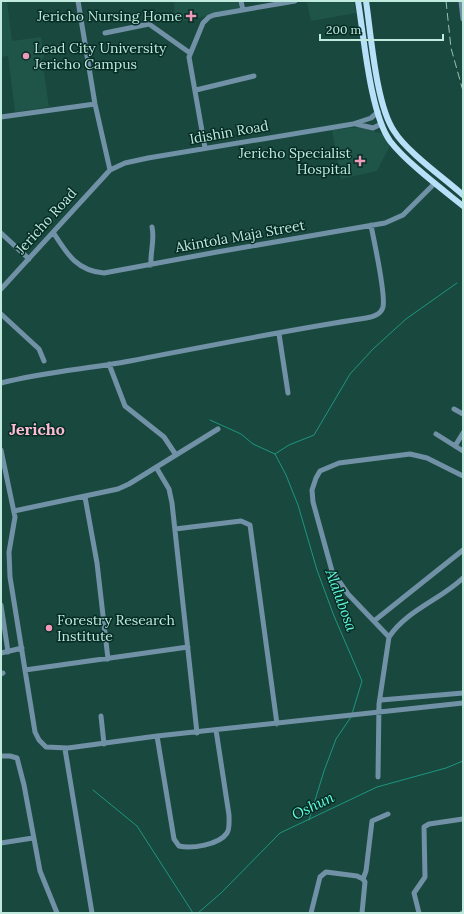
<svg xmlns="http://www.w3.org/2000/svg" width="464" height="914" viewBox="0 0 464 914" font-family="Lora,serif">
<rect width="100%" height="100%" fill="#19483e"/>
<!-- built -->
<path fill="#1f5449" d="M 1,1 L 7,1 L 12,41 L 41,37 L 44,58 L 42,58 L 49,107 L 15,112 L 8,56 L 1,57 Z
M 174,1 L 240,1 L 241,8 L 175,23 Z
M 317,1 L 354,1 L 356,13 L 311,21 L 307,3 Z
M 360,127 L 383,134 L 391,144 L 377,171 L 341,179 L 332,130 Z"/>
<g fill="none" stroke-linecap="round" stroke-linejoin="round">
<!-- stream -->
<path stroke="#1d9680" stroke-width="1" d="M 210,420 L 241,434 L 253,444 L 275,454 L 286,475 L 298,505 L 317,570 L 334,616 L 362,681 L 352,714
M 275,454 L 289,445 L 314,435 L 350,374 L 373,349 L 406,319 L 457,283
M 93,790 L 137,826 L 193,913
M 309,820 L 324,771 L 336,739 L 351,717
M 198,913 L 221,893 L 280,833 L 377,787 L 446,768 L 463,761"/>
<!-- minor -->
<path stroke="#7191a6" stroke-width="5" d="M 78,1 L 95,104 L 110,170
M 241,1 L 243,10
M 461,1 L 463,19
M 105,33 L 149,24 L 190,53
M 196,90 L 254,76
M 1,117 L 95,104
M 356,124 L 373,128 L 381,124
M 205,148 L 189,57 L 203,23 L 209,17 L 214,15 L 295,1
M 53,232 C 67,254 77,271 104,273 L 217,252 L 385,223 L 403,215 L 435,183
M 1,233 L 29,259
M 151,265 C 150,252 155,240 152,227
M 1,289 L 110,170 L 125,163 L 148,158 L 353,124 L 371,118 L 378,112
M 1,314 L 39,349 L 44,361
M 279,334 L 288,393
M 109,364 L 125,406 L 164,437 L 176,455
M 1,383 C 43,372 87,369 130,361 C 208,346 287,330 366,318 C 373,317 381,315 383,307 C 386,293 374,242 371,225
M 454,409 L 463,414
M 436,434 L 463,451
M 455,446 L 463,433
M 1,450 L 15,517 L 9,552 L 10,577 L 35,732 L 39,740 L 46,747 L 68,748 L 157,736 L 463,703
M 156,467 L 169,489 L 172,503 L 197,733
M 85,497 L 97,563 L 108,659
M 14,511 L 118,489 L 129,484 L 218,429
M 175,529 L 241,521 L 250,525 L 277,724
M 1,605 L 8,652
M 374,621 L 463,550
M 389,637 C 407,610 440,600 463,578
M 1,653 L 22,648
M 25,670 L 188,647
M 1,674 L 3,673
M 381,700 L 463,693
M 101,716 L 104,744
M 157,736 L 174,839 L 179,846 C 191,849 219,845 227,833 C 230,828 229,821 229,815 L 216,730
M 65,749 L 92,913
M 1,756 L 10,756 L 17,758 L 24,785 L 40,871 L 57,913
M 378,777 L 379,704 L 389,637 L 348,594 L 332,571 L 313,502 L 312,490 L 316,478 L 320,471 L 339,463 L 410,454 L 427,458 L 463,476
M 1,843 L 33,838
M 311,913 L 320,877 L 326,872 L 357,876 L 363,879
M 362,913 L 365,882 L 363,879 L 366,871 L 372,821 L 388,814
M 419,913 L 414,893 L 425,877 L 424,827 L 429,824 L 463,819
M 462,913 L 463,913"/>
<!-- major -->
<path stroke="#b8e0f9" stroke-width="6" d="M 358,1 C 364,37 370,113 390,141 C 406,162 442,189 463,206
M 366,1 C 371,34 376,105 394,131 C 407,152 444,178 463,195"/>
<!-- rail -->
<path stroke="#97c2b6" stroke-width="1" stroke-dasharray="8 4" stroke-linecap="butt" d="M 446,1 L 451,48 L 463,91"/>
</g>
<!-- markers -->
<g fill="#ef9ab9" stroke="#052c25" stroke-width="1.5">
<path d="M189 10h4v4h4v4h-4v4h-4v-4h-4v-4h4z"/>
<circle cx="26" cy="56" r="4"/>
<path d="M358 155h4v4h4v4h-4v4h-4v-4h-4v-4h4z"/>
<circle cx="49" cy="628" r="4"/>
</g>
<g text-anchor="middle" stroke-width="3" stroke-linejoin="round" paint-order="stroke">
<!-- poi labels -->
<g font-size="14" fill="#c1eade" stroke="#052c25" text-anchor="end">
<text x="182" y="21">Jericho Nursing Home</text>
<text x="34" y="53" text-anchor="start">Lead City University<tspan x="34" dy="16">Jericho Campus</tspan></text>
<text x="351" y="158">Jericho Specialist<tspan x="351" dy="16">Hospital</tspan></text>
<text x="57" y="625" text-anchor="start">Forestry Research<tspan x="57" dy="16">Institute</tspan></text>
</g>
<!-- street labels -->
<g font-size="14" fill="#c1eade" stroke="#052c25">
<text transform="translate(229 132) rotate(-10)" y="5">Idishin Road</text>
<text transform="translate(46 221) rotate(-48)" y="5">Jericho Road</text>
<text transform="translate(240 236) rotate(-10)" y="5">Akintola Maja Street</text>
</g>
<!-- water labels -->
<g font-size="15" font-style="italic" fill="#63fadb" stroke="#052c25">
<text transform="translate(341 600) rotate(70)" y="5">Alalubosa</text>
<text transform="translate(313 806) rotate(-26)" y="5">Oshun</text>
</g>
<!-- quarter labels -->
<g font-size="16" font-weight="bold" fill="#febcd2" stroke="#052c25">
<text x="37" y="435">Jericho</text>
</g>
</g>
<!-- border -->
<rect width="464" height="914" fill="none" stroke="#c1eade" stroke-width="4"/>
<!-- scale -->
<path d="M320 34v6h123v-6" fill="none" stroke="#c1eade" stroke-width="2"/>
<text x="326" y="34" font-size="12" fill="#c1eade" stroke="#052c25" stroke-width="3" paint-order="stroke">200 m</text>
</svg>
